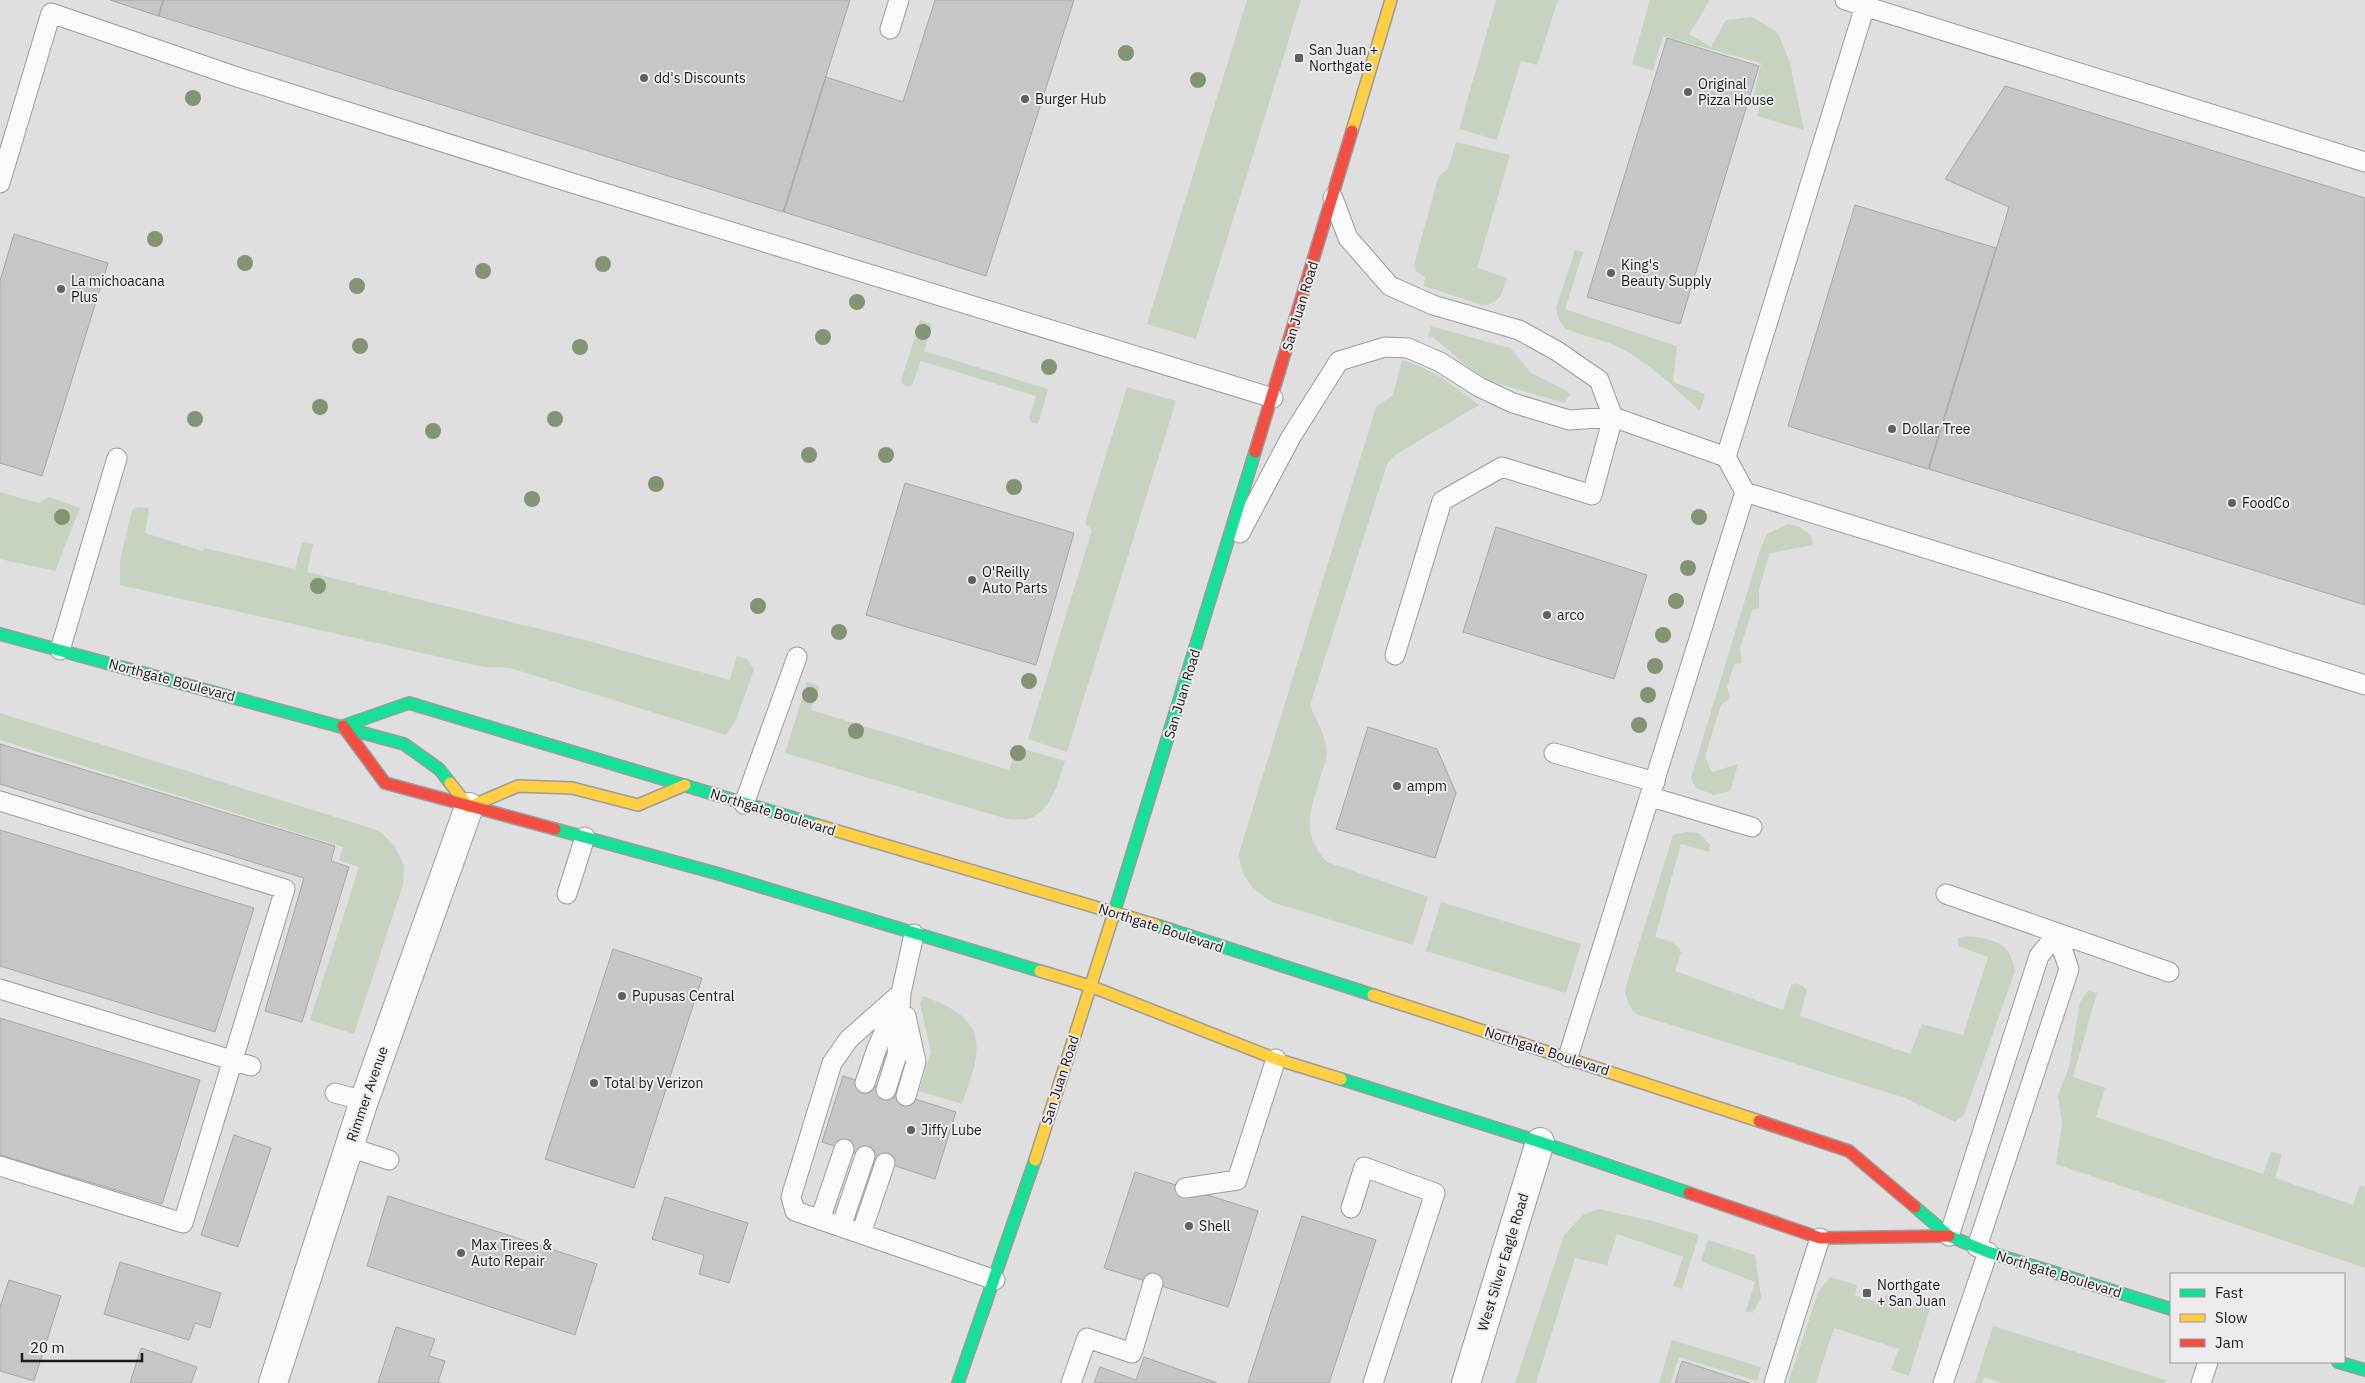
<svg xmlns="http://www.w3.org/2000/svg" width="2365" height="1383" viewBox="0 0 2365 1383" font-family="'IBM Plex Sans',sans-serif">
<rect width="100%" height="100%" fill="#dfdfdf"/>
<!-- green -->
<path fill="#c8d2c1" d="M 1247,0 L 1301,0 L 1196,339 L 1147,324 Z
M 1496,0 L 1558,0 L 1537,65 L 1521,61 L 1497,140 L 1459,129 Z
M 1650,0 L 1710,0 L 1689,34 L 1711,47 L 1726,20 L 1752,17 L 1778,33 L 1790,63 L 1804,130 L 1757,116 L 1761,101 L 1753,99 L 1761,63 L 1663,36 L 1653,71 L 1632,64 Z
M 1456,142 L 1510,155 L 1477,268 L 1507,278 C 1502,293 1500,305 1482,305 L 1424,286 L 1425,277 L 1416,271 L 1414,265 L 1438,178 L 1448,168 Z
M 1575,250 L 1583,252 L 1565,309 L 1677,346 L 1673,382 L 1705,394 L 1700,411 C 1675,388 1649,362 1618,347 C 1602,339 1583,336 1566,329 C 1560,322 1557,317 1556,308 Z
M 920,320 L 932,324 L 924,351 L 1048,389 L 1038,424 L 1032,423 L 1029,418 L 1036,396 L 921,361 L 911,387 L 905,386 L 901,381 Z
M 1431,326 L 1510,348 L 1531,373 L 1567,391 L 1570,395 L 1564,403 L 1489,381 L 1468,367 L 1433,337 L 1428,338 Z
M 1402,360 C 1433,369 1454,386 1479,405 L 1395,455 L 1387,464 L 1310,705 C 1316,722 1326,734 1327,753 C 1327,760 1323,768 1321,775 C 1311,810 1299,832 1327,862 L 1428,897 L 1413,945 L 1272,902 C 1252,890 1240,877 1239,853 L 1376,407 L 1393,395 Z
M 1127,387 L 1176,401 L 1067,752 L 1028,739 L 1092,530 L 1085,523 Z
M 0,492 L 38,503 L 49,497 L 80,508 L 55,571 L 0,559 Z
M 138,507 L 149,508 L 145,533 L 203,551 L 204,548 L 295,569 L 302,542 L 313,544 L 307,572 L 581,639 L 730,680 L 737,656 L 747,659 L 754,669 L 736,720 L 726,735 L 510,668 L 484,667 L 120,585 L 120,561 L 132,510 Z
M 1788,524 L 1799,527 L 1811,535 L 1813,545 L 1770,553 L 1759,589 L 1759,608 L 1752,610 L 1740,649 L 1742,663 L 1734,664 L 1727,687 L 1730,698 L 1721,705 L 1705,757 L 1712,772 L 1738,764 L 1730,791 L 1714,795 L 1696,788 L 1691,778 L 1693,771 L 1760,550 L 1767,534 Z
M 807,682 L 819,686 L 811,710 L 1009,770 L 1017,747 L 1065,761 C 1059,780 1052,809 1031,818 C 1025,821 1013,819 1007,819 L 785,753 Z
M 0,713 L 374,829 L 383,834 L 395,847 L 404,865 L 403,885 L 354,1034 L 310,1020 L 359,867 L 339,860 L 343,847 L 0,740 Z
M 1686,832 L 1699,833 L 1710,845 L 1709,852 L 1681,844 L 1655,937 C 1666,941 1676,941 1681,952 L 1675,971 L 1783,1010 L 1791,985 L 1795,983 L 1803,986 L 1807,991 L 1800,1016 L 1910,1054 L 1922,1024 L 1963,1035 L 1988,957 L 1958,946 L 1958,938 C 1967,936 1972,936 1982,938 C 2004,943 2010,948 2015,971 L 1964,1115 L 1955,1122 L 1905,1098 L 1636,1014 C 1629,1007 1626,999 1625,989 L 1673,835 Z
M 1441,902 L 1581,944 L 1566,993 L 1426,951 Z
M 2088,991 L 2097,993 L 2073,1077 L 2105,1088 L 2096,1117 L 2263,1174 L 2271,1152 L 2282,1154 L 2275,1178 L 2353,1205 L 2360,1185 L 2365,1187 L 2365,1268 L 2056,1164 L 2062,1123 L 2058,1096 L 2069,1067 L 2080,1002 Z
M 923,996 C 990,1020 983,1046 962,1104 L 919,1091 L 931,1052 L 920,1004 Z
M 1599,1209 L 1656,1222 L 1699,1235 L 1682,1289 L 1673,1286 L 1683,1257 L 1617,1234 L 1607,1265 L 1575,1258 L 1536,1383 L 1515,1383 L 1564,1235 L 1584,1214 Z
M 1708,1240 L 1755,1255 L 1761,1297 L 1753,1313 L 1746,1311 L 1755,1282 L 1701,1261 Z
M 1830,1277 L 1857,1285 L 1855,1295 L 1883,1304 L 1886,1294 L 1930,1308 L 1909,1376 L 1891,1370 L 1899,1349 L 1834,1328 L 1816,1383 L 1788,1383 L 1818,1293 Z
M 1993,1326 L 2166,1380 L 2165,1383 L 2003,1383 L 1984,1377 L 1982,1383 L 1975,1383 Z
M 1672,1340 L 1761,1367 L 1757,1381 L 1679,1357 L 1671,1383 L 1659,1383 Z"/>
<!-- building -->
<path fill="#c6c6c6" stroke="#a7a7a7" d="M 110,0 L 163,0 L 158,16 Z
M 164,0 L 850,0 L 783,212 L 159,16 Z
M 935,0 L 1074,0 L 986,276 L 784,212 L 826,77 L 903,102 Z
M 1667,38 L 1759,66 L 1680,324 L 1587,297 Z
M 2005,86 L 2365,198 L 2365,605 L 1929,469 L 2009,207 L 1945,179 Z
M 1855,205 L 1996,248 L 1928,469 L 1788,426 Z
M 14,234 L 108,263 L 42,476 L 0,463 L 0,281 Z
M 905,483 L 1074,533 L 1036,665 L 866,615 Z
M 1496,527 L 1647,575 L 1614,679 L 1463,632 Z
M 1368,727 L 1437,749 L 1456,793 L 1435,858 L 1336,829 Z
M 0,744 L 335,846 L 331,861 L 349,867 L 302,1022 L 265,1011 L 304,878 L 0,784 Z
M 0,830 L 254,908 L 215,1032 L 0,966 Z
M 613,949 L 702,978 L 634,1188 L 545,1159 Z
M 0,1018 L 200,1080 L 162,1204 L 0,1155 Z
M 843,1076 L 956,1112 L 935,1179 L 822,1142 Z
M 234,1135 L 271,1148 L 238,1247 L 201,1235 Z
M 1135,1172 L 1258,1211 L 1228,1307 L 1104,1268 Z
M 388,1196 L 597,1264 L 575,1335 L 367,1266 Z
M 665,1197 L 748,1223 L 729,1283 L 699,1274 L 704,1255 L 652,1239 Z
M 1302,1216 L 1376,1240 L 1329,1383 L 1248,1383 Z
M 120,1262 L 221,1293 L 210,1328 L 195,1323 L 189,1340 L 104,1314 Z
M 9,1280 L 61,1296 L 34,1381 L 0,1371 L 0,1307 Z
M 396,1327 L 435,1339 L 429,1356 L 445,1361 L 438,1382 L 441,1383 L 378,1383 Z
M 141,1348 L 197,1367 L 191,1383 L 130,1383 Z
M 1144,1357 L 1217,1383 L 1094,1383 L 1100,1367 L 1136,1380 Z
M 1682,1361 L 1749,1383 L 1675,1383 Z"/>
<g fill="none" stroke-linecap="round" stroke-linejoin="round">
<!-- lane casing -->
<g stroke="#9c9b9c" stroke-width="21">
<path id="lane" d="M 1845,0 L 2365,162
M 890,29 L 899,0
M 0,183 L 51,13 L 234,76 L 572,183 L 1273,398
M 1333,198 L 1348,238 L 1390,286 L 1433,305 L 1519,330 L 1557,351 L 1599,380 L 1613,417 L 1592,495 L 1502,467 L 1442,501 L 1395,655
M 1745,492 L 2365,685
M 1240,533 L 1291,437 L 1339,361 L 1385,347 L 1408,348 L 1440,362 L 1479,387 L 1513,403 L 1569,420 L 1613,417 L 1726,457
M 60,650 L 117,458
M 1554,753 L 1655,782
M 1651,797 L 1752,827
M 0,801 L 285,889 L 183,1223 L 0,1166
M 744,804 L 797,657
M 567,894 L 585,837
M 1946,894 L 2169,972
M 0,989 L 251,1066
M 901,993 L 849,1039 L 832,1063 L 791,1197 L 795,1211 L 995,1280
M 1568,1057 L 1745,492 L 1726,457 L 1865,6
M 865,1083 L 877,1048 L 896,1006
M 886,1090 L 897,1055 L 901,993 L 914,934
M 335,1093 L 364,1101
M 906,1096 L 916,1062 L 906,1016
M 349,1147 L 389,1160
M 1185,1188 L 1237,1180 L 1276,1059
M 1351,1208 L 1364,1167 L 1435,1193 L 1373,1383
M 820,1220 L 844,1149
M 841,1227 L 865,1156
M 861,1234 L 885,1163
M 1949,1236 L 2039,956 L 2057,934
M 1977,1247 L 2069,969 L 2057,934
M 1071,1383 L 1087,1338 L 1132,1353 L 1153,1283
M 1774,1383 L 1820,1238
M 1943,1383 L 1988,1252
M 2201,1383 L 2208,1362"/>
</g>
<!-- street casing -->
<g stroke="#9c9b9c" stroke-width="30">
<path id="street" d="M 273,1383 L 364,1101 L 469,807
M 1466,1383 L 1540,1142"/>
</g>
<!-- fast casing -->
<g stroke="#9c9b9c" stroke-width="14">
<path id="fast" d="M 0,634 L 404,744 L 439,769 L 450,783
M 343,726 L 409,703 L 817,825
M 555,829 L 719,874 L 1040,971
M 1114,913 L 1255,452
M 1156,925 L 1373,995
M 1341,1079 L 1540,1142 L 1689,1193
M 1915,1207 L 1949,1236 L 1988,1252 L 2171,1309
M 2338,1362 L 2365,1370
M 958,1383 L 1035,1160"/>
</g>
<!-- slow casing -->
<g stroke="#9c9b9c" stroke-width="14">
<path id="slow" d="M 1352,131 L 1391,0
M 450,783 L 469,807 L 518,786 L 572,788 L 638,805 L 685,785
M 817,825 L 1156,925
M 1040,971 L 1090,986 L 1276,1059 L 1341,1079
M 1373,995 L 1759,1121
M 1035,1160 L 1114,913"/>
</g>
<!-- jam casing -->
<g stroke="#9c9b9c" stroke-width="14">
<path id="jam" d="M 1255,452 L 1352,131
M 343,726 L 385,783 L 555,829
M 1759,1121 L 1849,1151 L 1915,1207
M 1689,1193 L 1820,1238 L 1949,1236"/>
</g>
<!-- lane -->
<use href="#lane" stroke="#fafafa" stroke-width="19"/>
<!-- street -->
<use href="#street" stroke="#fafafa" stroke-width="28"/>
<!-- fast -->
<use href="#fast" stroke="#16e098" stroke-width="11"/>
<!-- slow -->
<use href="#slow" stroke="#ffcf43" stroke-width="11"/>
<!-- jam -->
<use href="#jam" stroke="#f24e42" stroke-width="11"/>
</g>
<!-- trees -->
<g fill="#839474">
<circle cx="1126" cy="53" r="8"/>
<circle cx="1198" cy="80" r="8"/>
<circle cx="193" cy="98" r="8"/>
<circle cx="155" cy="239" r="8"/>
<circle cx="245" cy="263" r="8"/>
<circle cx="603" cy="264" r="8"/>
<circle cx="483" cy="271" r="8"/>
<circle cx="357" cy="286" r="8"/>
<circle cx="857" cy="302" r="8"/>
<circle cx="923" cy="332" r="8"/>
<circle cx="823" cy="337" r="8"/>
<circle cx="360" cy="346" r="8"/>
<circle cx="580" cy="347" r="8"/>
<circle cx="1049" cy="367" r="8"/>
<circle cx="320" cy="407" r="8"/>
<circle cx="195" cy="419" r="8"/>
<circle cx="555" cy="419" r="8"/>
<circle cx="433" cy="431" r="8"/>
<circle cx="809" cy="455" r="8"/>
<circle cx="886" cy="455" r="8"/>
<circle cx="656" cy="484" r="8"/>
<circle cx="1014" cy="487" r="8"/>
<circle cx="532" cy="499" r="8"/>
<circle cx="62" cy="517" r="8"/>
<circle cx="1699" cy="517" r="8"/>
<circle cx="1688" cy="568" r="8"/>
<circle cx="318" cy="586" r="8"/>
<circle cx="1676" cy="601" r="8"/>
<circle cx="758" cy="606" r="8"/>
<circle cx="839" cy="632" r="8"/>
<circle cx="1663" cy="635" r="8"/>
<circle cx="1655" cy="666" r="8"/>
<circle cx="1029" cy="681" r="8"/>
<circle cx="810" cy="695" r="8"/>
<circle cx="1648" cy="695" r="8"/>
<circle cx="1639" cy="725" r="8"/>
<circle cx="856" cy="731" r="8"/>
<circle cx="1018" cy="753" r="8"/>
</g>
<!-- markers -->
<g fill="#606060" stroke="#edebed" stroke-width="2">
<rect x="1294" y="53" width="10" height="10" rx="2.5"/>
<circle cx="644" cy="78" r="5"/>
<circle cx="1688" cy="92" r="5"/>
<circle cx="1025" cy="99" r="5"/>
<circle cx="1611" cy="273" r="5"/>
<circle cx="61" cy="289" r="5"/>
<circle cx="1892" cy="429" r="5"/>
<circle cx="2232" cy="503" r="5"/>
<circle cx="972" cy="580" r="5"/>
<circle cx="1547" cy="615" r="5"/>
<circle cx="1397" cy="786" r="5"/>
<circle cx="622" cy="996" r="5"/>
<circle cx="594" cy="1083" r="5"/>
<circle cx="911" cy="1130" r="5"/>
<circle cx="1189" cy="1226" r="5"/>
<circle cx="461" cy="1253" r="5"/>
<rect x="1862" y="1288" width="10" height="10" rx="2.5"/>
</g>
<g text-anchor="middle" stroke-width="4" stroke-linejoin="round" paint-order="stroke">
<!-- poi labels -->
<g font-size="14" fill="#1c1b1c" stroke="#edebed" text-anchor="start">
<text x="1309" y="55">San Juan +<tspan x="1309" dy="16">Northgate</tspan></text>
<text x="654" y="83">dd's Discounts</text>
<text x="1698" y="89">Original<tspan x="1698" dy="16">Pizza House</tspan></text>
<text x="1035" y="104">Burger Hub</text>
<text x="1621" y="270">King's<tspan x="1621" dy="16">Beauty Supply</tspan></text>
<text x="71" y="286">La michoacana<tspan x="71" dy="16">Plus</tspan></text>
<text x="1902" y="434">Dollar Tree</text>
<text x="2242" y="508">FoodCo</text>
<text x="982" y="577">O'Reilly<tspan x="982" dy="16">Auto Parts</tspan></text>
<text x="1557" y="620">arco</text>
<text x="1407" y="791">ampm</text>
<text x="632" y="1001">Pupusas Central</text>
<text x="604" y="1088">Total by Verizon</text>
<text x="921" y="1135">Jiffy Lube</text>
<text x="1199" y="1231">Shell</text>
<text x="471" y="1250">Max Tirees &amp;<tspan x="471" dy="16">Auto Repair</tspan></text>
<text x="1877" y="1290">Northgate<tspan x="1877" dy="16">+ San Juan</tspan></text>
</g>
<!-- street labels -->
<g font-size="14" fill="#1c1b1c" stroke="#edebed">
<text transform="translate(1300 306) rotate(-73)" y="5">San Juan Road</text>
<text transform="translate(172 680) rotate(15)" y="5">Northgate Boulevard</text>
<text transform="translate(1182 694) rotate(-73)" y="5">San Juan Road</text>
<text transform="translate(773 812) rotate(17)" y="5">Northgate Boulevard</text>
<text transform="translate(1161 928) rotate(18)" y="5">Northgate Boulevard</text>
<text transform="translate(1547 1051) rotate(18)" y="5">Northgate Boulevard</text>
<text transform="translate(1060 1080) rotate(-72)" y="5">San Juan Road</text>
<text transform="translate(367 1094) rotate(-71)" y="5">Rimmer Avenue</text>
<text transform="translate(1503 1262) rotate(-73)" y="5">West Silver Eagle Road</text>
<text transform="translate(2059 1274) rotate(17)" y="5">Northgate Boulevard</text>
</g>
</g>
<!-- legend -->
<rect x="2170" y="1273" width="175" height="90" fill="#edebed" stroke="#999899"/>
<rect x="2180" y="1289" width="25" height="8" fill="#16e098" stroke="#999899"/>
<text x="2215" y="1298" font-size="15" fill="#1c1b1c">Fast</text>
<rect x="2180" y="1314" width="25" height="8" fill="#ffcf43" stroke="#999899"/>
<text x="2215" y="1323" font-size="15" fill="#1c1b1c">Slow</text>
<rect x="2180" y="1339" width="25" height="8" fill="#f24e42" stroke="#999899"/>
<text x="2215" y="1348" font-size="15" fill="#1c1b1c">Jam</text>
<!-- scale -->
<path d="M22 1353v8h120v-8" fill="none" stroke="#1c1b1c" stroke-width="2.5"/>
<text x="30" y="1353" font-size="15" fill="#1c1b1c" stroke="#edebed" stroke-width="4" paint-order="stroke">20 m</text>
</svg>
